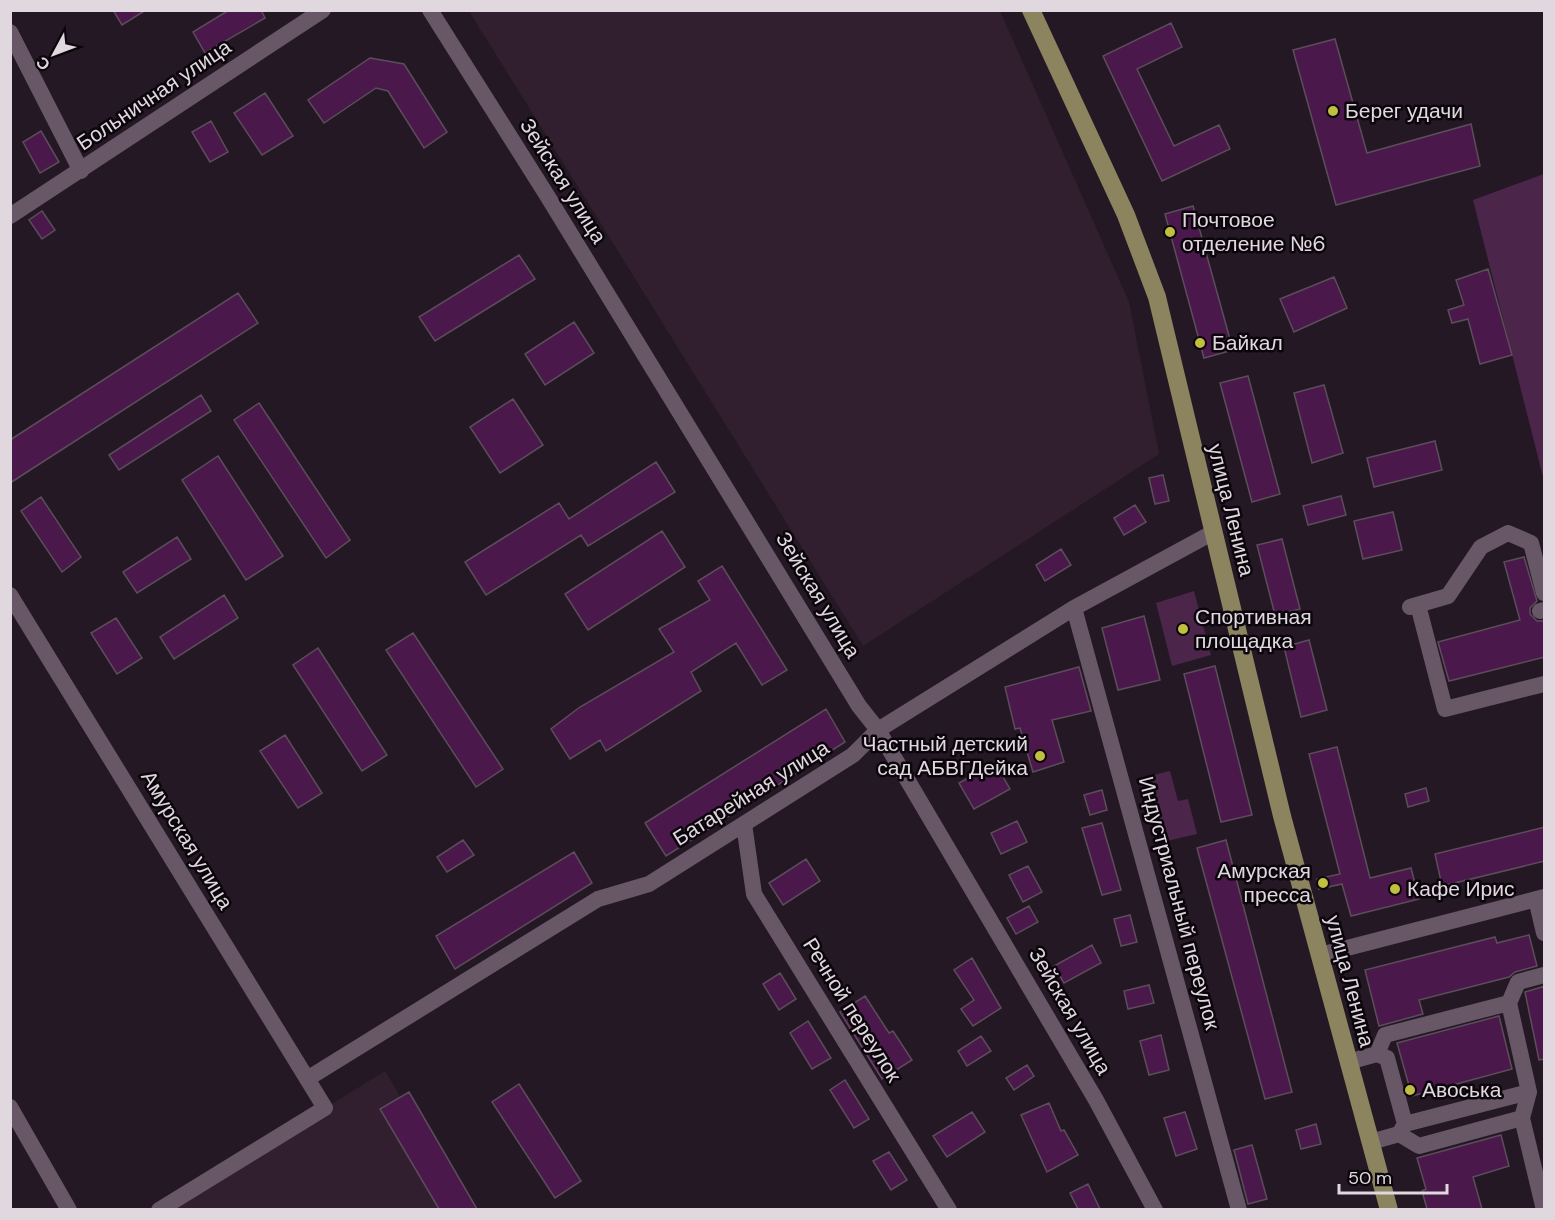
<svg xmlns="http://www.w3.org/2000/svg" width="1555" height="1220" viewBox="0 0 1555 1220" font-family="'DM Sans',sans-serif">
<rect width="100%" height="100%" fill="#251825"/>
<!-- built -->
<path fill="#311f30" d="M 469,11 L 1000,11 L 1129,302 L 1159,454 L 863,646 Z
M 385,1071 L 466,1209 L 154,1210 L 340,1099 Z"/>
<!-- green -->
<path fill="#4b264a" d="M 1544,174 L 1544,481 L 1473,200 Z
M 1194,591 L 1211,655 L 1172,666 L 1156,603 Z
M 1170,771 L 1178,801 L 1188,799 L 1197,834 L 1163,842 L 1145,777 Z"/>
<!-- building -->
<path fill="#4a184a" stroke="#5c4d5b" stroke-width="1.5" d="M 113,10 L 146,10 L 122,25 Z
M 229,10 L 261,10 L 265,18 L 205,53 L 193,32 Z
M 1171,23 L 1182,47 L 1137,69 L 1174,146 L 1219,125 L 1230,149 L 1162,181 L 1103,56 Z
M 1335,39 L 1367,153 L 1471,124 L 1480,166 L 1336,205 L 1293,50 Z
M 370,58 L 404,64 L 447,132 L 424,148 L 388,91 L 376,88 L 324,123 L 308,100 Z
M 265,93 L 293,136 L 262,155 L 234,113 Z
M 211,121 L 228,152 L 210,162 L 192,132 Z
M 41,131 L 59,162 L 40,173 L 23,142 Z
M 1193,206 L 1233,350 L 1204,358 L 1165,214 Z
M 42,211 L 55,230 L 42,239 L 29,220 Z
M 519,255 L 535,279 L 435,341 L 419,317 Z
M 1488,269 L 1512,355 L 1480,364 L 1468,319 L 1452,323 L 1448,310 L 1464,305 L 1456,280 Z
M 1334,277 L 1347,308 L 1294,332 L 1280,299 Z
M 238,293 L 258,323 L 10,483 L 10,440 Z
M 574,322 L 594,353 L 545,385 L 525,354 Z
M 1248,376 L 1280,494 L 1252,502 L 1220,383 Z
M 1324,385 L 1343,453 L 1312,463 L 1294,393 Z
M 201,395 L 211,411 L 119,470 L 109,455 Z
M 513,399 L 543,445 L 500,473 L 470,427 Z
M 259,403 L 350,540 L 326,558 L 234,420 Z
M 1435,441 L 1442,470 L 1374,487 L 1367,458 Z
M 218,456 L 283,556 L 246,580 L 182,480 Z
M 656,462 L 675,492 L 588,546 L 581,535 L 486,595 L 465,562 L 559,503 L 569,519 Z
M 1163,475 L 1169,501 L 1155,504 L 1149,478 Z
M 1341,496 L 1346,515 L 1308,525 L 1303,506 Z
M 41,497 L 81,557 L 62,572 L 21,511 Z
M 1135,505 L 1146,522 L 1124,535 L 1114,518 Z
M 1393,512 L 1402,550 L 1363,559 L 1354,521 Z
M 662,531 L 685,567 L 588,630 L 565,594 Z
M 177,537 L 191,559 L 137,593 L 123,572 Z
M 1282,539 L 1300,609 L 1275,615 L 1257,545 Z
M 1061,549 L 1071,565 L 1045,581 L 1036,565 Z
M 1524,557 L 1537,601 L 1530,608 L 1530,614 L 1537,621 L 1545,621 L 1545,657 L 1449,681 L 1438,642 L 1520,620 L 1504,562 Z
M 722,566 L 787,670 L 762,685 L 736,643 L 691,672 L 701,691 L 606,751 L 600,740 L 570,759 L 551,729 L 580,707 L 674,652 L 659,629 L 710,600 L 698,581 Z
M 224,595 L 238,618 L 174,659 L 160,637 Z
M 1144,616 L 1160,680 L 1118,690 L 1102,628 Z
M 116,618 L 142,658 L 117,674 L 91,633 Z
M 413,633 L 503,769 L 476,787 L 386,650 Z
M 1309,640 L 1327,710 L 1301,717 L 1284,647 Z
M 318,648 L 387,755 L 362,771 L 293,665 Z
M 1215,666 L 1252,815 L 1221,822 L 1184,674 Z
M 1079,667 L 1091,711 L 1052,720 L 1064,762 L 1033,772 L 1020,728 L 1015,729 L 1005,687 Z
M 826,709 L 845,742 L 666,856 L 645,823 Z
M 285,735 L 322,793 L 298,808 L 260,751 Z
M 1337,747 L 1370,878 L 1411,868 L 1419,899 L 1351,916 L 1342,884 L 1319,889 L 1317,879 L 1340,874 L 1309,754 Z
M 995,763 L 1010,789 L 974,809 L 959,783 Z
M 1426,788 L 1429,801 L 1408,807 L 1405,794 Z
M 1102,790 L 1107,810 L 1090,815 L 1084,795 Z
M 1017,821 L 1027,842 L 1001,854 L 991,833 Z
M 1102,823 L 1121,890 L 1102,895 L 1082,828 Z
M 1545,827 L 1545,861 L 1442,886 L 1435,854 Z
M 463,840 L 474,855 L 447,872 L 437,857 Z
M 1226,840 L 1292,1092 L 1265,1099 L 1197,848 Z
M 574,852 L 592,883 L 455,969 L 436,936 Z
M 806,859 L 820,881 L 783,905 L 769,883 Z
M 1028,866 L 1042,892 L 1023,902 L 1009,875 Z
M 1029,906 L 1038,922 L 1016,934 L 1007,918 Z
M 1130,915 L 1137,942 L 1121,946 L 1114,919 Z
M 1529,935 L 1537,966 L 1515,972 L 1509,977 L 1419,1000 L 1423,1014 L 1379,1026 L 1365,970 L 1495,937 L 1497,943 Z
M 1092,945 L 1101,963 L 1064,983 L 1054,966 Z
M 972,958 L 1001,1008 L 973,1026 L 961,1009 L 974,1000 L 954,970 Z
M 780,973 L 796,999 L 779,1010 L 763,984 Z
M 1149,985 L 1154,1003 L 1128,1009 L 1124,991 Z
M 1545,986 L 1545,1059 L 1539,1060 L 1525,992 Z
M 865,996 L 889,1033 L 893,1031 L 912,1060 L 882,1079 L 840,1012 Z
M 1499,1016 L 1512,1069 L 1412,1096 L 1397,1043 Z
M 808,1021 L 831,1058 L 812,1069 L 790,1033 Z
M 1161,1035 L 1169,1070 L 1149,1075 L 1140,1041 Z
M 981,1036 L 991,1051 L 967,1066 L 958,1051 Z
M 1027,1065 L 1034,1076 L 1014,1090 L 1006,1078 Z
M 845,1080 L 869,1119 L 854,1128 L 830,1090 Z
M 519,1084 L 581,1181 L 555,1198 L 492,1102 Z
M 409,1092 L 477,1209 L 439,1209 L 380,1109 Z
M 1049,1103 L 1061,1131 L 1064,1130 L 1078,1155 L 1047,1172 L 1021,1115 Z
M 972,1112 L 985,1132 L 947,1157 L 933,1136 Z
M 1185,1112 L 1197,1149 L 1176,1156 L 1164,1118 Z
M 1316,1124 L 1321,1144 L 1301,1149 L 1296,1130 Z
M 1501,1135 L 1509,1166 L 1473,1177 L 1482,1209 L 1427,1209 L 1422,1191 L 1426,1189 L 1417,1158 Z
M 1252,1145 L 1267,1199 L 1248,1204 L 1234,1150 Z
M 889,1152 L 907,1180 L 891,1190 L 873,1161 Z
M 1088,1184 L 1100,1209 L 1078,1209 L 1070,1193 Z"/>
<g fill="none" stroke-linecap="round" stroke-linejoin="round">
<!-- minor -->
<path stroke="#685867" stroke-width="16" d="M 430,10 L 548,197 L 859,706 L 878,730 L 1096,1100 L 1155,1210
M 10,32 L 81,171
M 10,216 L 323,10
M 10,595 L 325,1108 L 159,1210
M 1418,605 L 1445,709 L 1544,684
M 1410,607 L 1448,596 L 1481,547 L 1508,533 L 1531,543 L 1544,593
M 1074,608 L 1239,1210
M 1540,611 L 1544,610
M 744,824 L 754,894 L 949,1210
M 1536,899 L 1544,933
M 1320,955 L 1544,897
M 1509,1003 L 1518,982 L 1544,975
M 1377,1054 L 1387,1058 L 1405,1124
M 1348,1062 L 1377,1054 L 1385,1035 L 1509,1003 L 1529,1092 L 1522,1118 L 1544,1210
M 307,1079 L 598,899 L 649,884 L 853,755 L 878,730 L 1074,608 L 1212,533
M 10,1107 L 69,1210
M 1399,1134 L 1419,1146 L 1522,1118
M 1371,1142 L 1399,1134 L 1405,1124 L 1529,1092"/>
<!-- major -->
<path stroke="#8b845e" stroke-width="18" d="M 1031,10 L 1126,215 L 1157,297 L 1282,816 L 1389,1210"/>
</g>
<!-- markers -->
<g fill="#c1be40" stroke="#0b060b" stroke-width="2">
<circle cx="1333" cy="111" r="6"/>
<circle cx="1170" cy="232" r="6"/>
<circle cx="1200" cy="343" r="6"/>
<circle cx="1183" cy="629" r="6"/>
<circle cx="1040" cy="756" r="6"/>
<circle cx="1323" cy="883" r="6"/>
<circle cx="1395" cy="889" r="6"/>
<circle cx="1410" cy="1090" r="6"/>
</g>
<g text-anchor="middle" stroke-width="5" stroke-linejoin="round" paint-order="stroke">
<!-- street labels -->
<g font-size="21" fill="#e0d7df" stroke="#0b060b">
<text transform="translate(154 95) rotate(-34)" y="7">Больничная улица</text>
<text transform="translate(563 181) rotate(58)" y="7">Зейская улица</text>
<text transform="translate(1231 510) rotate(76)" y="7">улица Ленина</text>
<text transform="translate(818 595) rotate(59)" y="7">Зейская улица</text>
<text transform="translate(751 793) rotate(-32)" y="7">Батарейная улица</text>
<text transform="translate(187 840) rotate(59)" y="7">Амурская улица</text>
<text transform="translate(1179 903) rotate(75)" y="7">Индустриальный переулок</text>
<text transform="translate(1350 981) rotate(75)" y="7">улица Ленина</text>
<text transform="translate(852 1010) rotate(58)" y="7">Речной переулок</text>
<text transform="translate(1070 1011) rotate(60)" y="7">Зейская улица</text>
</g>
<!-- poi labels -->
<g font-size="21" fill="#e0d7df" stroke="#0b060b" text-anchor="start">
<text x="1345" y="118">Берег удачи</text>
<text x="1182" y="227">Почтовое<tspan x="1182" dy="24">отделение №6</tspan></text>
<text x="1212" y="350">Байкал</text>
<text x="1195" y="624">Спортивная<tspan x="1195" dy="24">площадка</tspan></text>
<text x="1028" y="751" text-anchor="end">Частный детский<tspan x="1028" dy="24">сад АБВГДейка</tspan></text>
<text x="1311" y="878" text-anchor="end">Амурская<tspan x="1311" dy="24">пресса</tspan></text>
<text x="1407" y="896">Кафе Ирис</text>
<text x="1422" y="1097">Авоська</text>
</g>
</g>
<!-- border -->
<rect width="1555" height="1220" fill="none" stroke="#e0d7df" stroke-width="24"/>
<!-- north arrow -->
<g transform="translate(54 54) rotate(229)" stroke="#0b060b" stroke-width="4.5" paint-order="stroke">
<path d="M0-4.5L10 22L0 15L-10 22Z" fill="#e0d7df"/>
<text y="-9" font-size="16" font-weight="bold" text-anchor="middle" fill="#e0d7df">С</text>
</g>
<!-- scale -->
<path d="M1339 1184v9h108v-9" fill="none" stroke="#e0d7df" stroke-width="3"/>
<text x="1348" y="1184" font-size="18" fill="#e0d7df" stroke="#0b060b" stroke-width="4.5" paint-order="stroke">50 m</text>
</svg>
